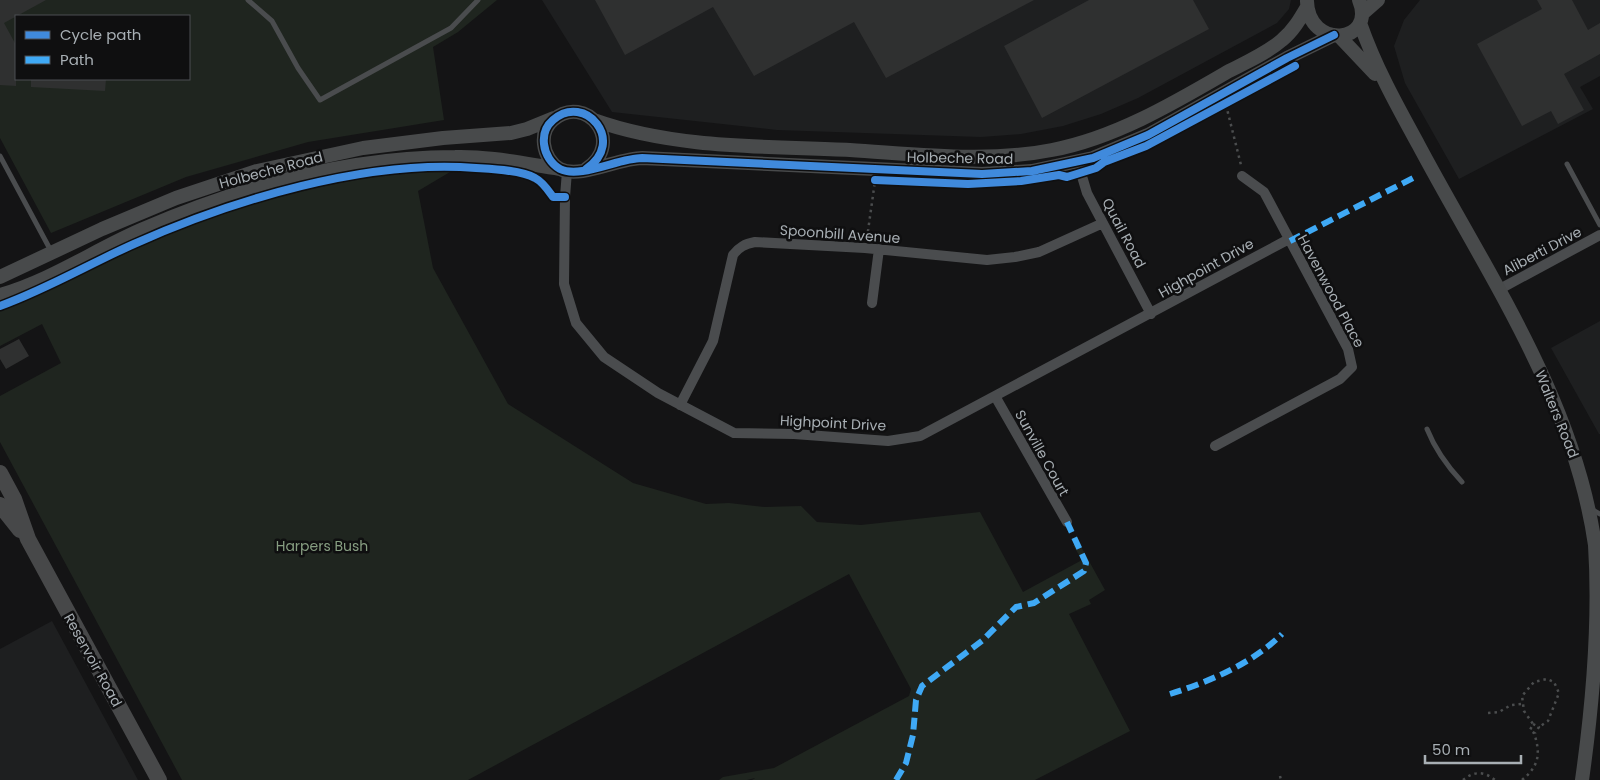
<svg xmlns="http://www.w3.org/2000/svg" width="1600" height="780" viewBox="0 0 1600 780" font-family="Poppins,sans-serif">
<rect width="100%" height="100%" fill="#141415"/>
<!-- built -->
<path fill="#1e1f20" d="M 542,0 L 1291,0 L 1289,9 L 1277,23 L 1138,98 L 1101,114 L 1063,126 L 1021,134 L 981,137 L 777,130 L 612,112 Z
M 1420,0 L 1600,0 L 1600,76 L 1580,87 L 1593,109 L 1459,179 L 1405,83 L 1394,46 L 1404,20 Z
M 1600,321 L 1600,434 L 1599,434 L 1551,348 Z
M 52,621 L 138,780 L 0,780 L 0,649 Z"/>
<!-- green -->
<path fill="#1f251f" fill-rule="evenodd" d="M 0,0 L 497,0 L 458,32 L 433,47 L 444,120 L 308,142 L 186,177 L 51,233 L 0,138 ZM 16,16 L 189,16 L 189,79 L 16,79 Z
M 455,169 L 418,191 L 433,268 L 508,404 L 633,483 L 706,504 L 729,503 L 765,507 L 801,506 L 817,522 L 861,525 L 980,512 L 1023,592 L 1082,560 L 1073,545 L 1079,543 L 1105,590 L 1089,600 L 1091,604 L 1069,614 L 1130,731 L 1035,780 L 752,780 L 755,778 L 747,780 L 719,780 L 723,777 L 774,768 L 909,696 L 911,689 L 849,574 L 468,780 L 182,780 L 0,442 L 0,396 L 61,363 L 42,324 L 0,346 L 0,311 C 52,292 99,260 150,238 C 224,206 313,179 394,171 C 414,169 435,169 455,169 Z"/>
<!-- building -->
<path fill="#2f3030" d="M 0,0 L 46,0 L 4,23 L 16,45 L 16,86 L 0,85 Z
M 595,0 L 1034,0 L 886,78 L 854,22 L 754,76 L 713,7 L 625,55 Z
M 1089,0 L 1193,0 L 1209,29 L 1042,118 L 1004,46 Z
M 1537,0 L 1572,0 L 1588,30 L 1600,23 L 1600,54 L 1564,74 L 1584,110 L 1558,124 L 1551,111 L 1522,126 L 1477,44 L 1542,9 Z
M 31,79 L 106,79 L 105,91 L 31,87 Z
M 19,339 L 29,356 L 6,369 L 0,359 L 0,349 Z"/>
<g fill="none" stroke-linecap="round" stroke-linejoin="round">
<!-- path -->
<path stroke="#4b4d4e" stroke-width="2.5" stroke-dasharray="2.5 4" stroke-linecap="butt" d="M 1226,105 L 1241,165
M 867,238 L 875,181
M 1488,713 L 1499,712 L 1511,705 L 1522,704
M 1533,724 L 1539,727 L 1535,733
M 1280,776 L 1281,780
M 1463,780 C 1474,771 1484,771 1495,780
M 1522,780 C 1539,766 1541,754 1534,733 L 1530,730 L 1533,724 L 1524,711 L 1522,696 L 1534,682 L 1547,679 L 1554,682 L 1559,693 L 1548,721 L 1539,727"/>
<!-- lane -->
<path stroke="#4a4c4e" stroke-width="5" d="M 248,0 L 272,21 L 298,68 L 320,100 L 451,28 L 478,0
M 0,156 L 51,251
M 1567,164 L 1600,225
M 1427,429 C 1435,449 1447,466 1462,482
M 1591,509 L 1600,514"/>
<!-- street -->
<path stroke="#4a4c4e" stroke-width="10" d="M 1078,163 L 1087,193 L 1151,314
M 567,171 L 565,197 L 564,284 L 576,323 L 604,357 L 658,393 L 734,433 L 794,434 L 888,441 L 920,436 L 1289,239
M 1498,290 L 1600,235
M 872,303 L 879,249
M 995,396 L 1067,522
M 680,405 L 713,341 L 733,255 C 739,247 745,244 755,242 L 865,248 L 987,260 L 1015,257 L 1039,252 L 1103,223
M 1215,446 L 1340,379 L 1352,367 L 1348,349 L 1264,192 L 1242,176"/>
<!-- secondary -->
<path stroke="#484a4b" stroke-width="14" d="M 1307,1 C 1308,50 1377,44 1359,0
M 1362,14 L 1378,0
M 1360,23 C 1375,66 1396,104 1418,144 C 1486,272 1574,398 1595,545 C 1600,623 1593,702 1582,780
M 1340,37 L 1375,74
M 594,120 C 675,149 765,146 850,150 C 916,154 987,163 1052,150 C 1115,138 1174,103 1229,71 C 1247,62 1267,53 1282,40 C 1293,31 1300,19 1307,7
M 586,169 C 627,142 585,92 553,120 C 546,126 543,135 544,144 C 545,154 551,164 560,169 C 580,179 619,158 642,158 L 982,174 L 1032,171 L 1093,158 L 1148,135 L 1287,58 L 1334,35
M 0,277 L 102,229 L 176,198 L 257,171 L 363,148 L 443,138 L 511,133 L 527,129 L 554,118
M 0,295 C 50,281 93,251 141,230 C 238,188 348,157 455,157 C 489,156 525,164 560,169"/>
<!-- primary -->
<path stroke="#474849" stroke-width="16" d="M 0,473 L 14,499 L 28,539 L 159,780
M 0,505 L 20,530"/>
<!-- quiet -->
<path stroke="#3fa9f5" stroke-width="6" stroke-dasharray="12 6" stroke-linecap="butt" d="M 1290,241 L 1417,176
M 1170,694 C 1209,682 1253,663 1282,634
M 896,780 L 906,763 L 913,735 L 916,700 L 922,686 L 983,640 L 1016,607 L 1034,603 L 1084,571 L 1086,563 L 1067,522"/>
<!-- cycleway casing -->
<g stroke="#0f0f10" stroke-width="11">
<path id="cycleway" d="M 586,169 C 627,142 585,92 553,120 C 546,126 543,135 544,144 C 545,154 551,164 560,169 C 580,179 619,158 642,158 L 982,174 L 1032,171 L 1093,158 L 1148,135 L 1287,58 L 1334,35
M 875,180 L 968,184 L 1021,181 L 1059,175 L 1067,177 L 1096,168 L 1104,162 L 1146,146 L 1295,66
M 0,306 C 47,289 89,264 134,244 C 232,200 367,159 476,168 C 492,169 521,170 535,178 C 543,182 548,190 553,197 L 565,197"/>
</g>
<!-- cycleway -->
<use href="#cycleway" stroke="#408adc" stroke-width="8"/>
</g>
<g text-anchor="middle" stroke-width="5" stroke-linejoin="round" paint-order="stroke">
<!-- street labels -->
<g font-size="14" fill="#a8afb4" stroke="#0f0f10">
<text transform="translate(960 158) rotate(1)" y="5">Holbeche Road</text>
<text transform="translate(271 170) rotate(-15)" y="5">Holbeche Road</text>
<text transform="translate(1124 233) rotate(62)" y="5">Quail Road</text>
<text transform="translate(840 234) rotate(4)" y="5">Spoonbill Avenue</text>
<text transform="translate(1542 251) rotate(-28)" y="5">Aliberti Drive</text>
<text transform="translate(1206 268) rotate(-29)" y="5">Highpoint Drive</text>
<text transform="translate(1331 291) rotate(62)" y="5">Havenwood Place</text>
<text transform="translate(1557 414) rotate(68)" y="5">Walters Road</text>
<text transform="translate(833 423) rotate(3)" y="5">Highpoint Drive</text>
<text transform="translate(1042 453) rotate(61)" y="5">Sunville Court</text>
<text transform="translate(93 660) rotate(61)" y="5">Reservoir Road</text>
</g>
<!-- park labels -->
<g font-size="14" fill="#869d81" stroke="#0f0f10">
<text x="322" y="551">Harpers Bush</text>
</g>
</g>
<!-- legend -->
<rect x="15" y="15" width="175" height="65" fill="#0f0f10" stroke="#4c4f52"/>
<rect x="25" y="31" width="25" height="8" fill="#408adc" stroke="#4c4f52"/>
<text x="60" y="40" font-size="15" fill="#a8afb4">Cycle path</text>
<rect x="25" y="56" width="25" height="8" fill="#3fa9f5" stroke="#4c4f52"/>
<text x="60" y="65" font-size="15" fill="#a8afb4">Path</text>
<!-- scale -->
<path d="M1425 755v8h96v-8" fill="none" stroke="#a8afb4" stroke-width="2.5"/>
<text x="1432" y="755" font-size="15" fill="#a8afb4" stroke="#0f0f10" stroke-width="4" paint-order="stroke">50 m</text>
</svg>
